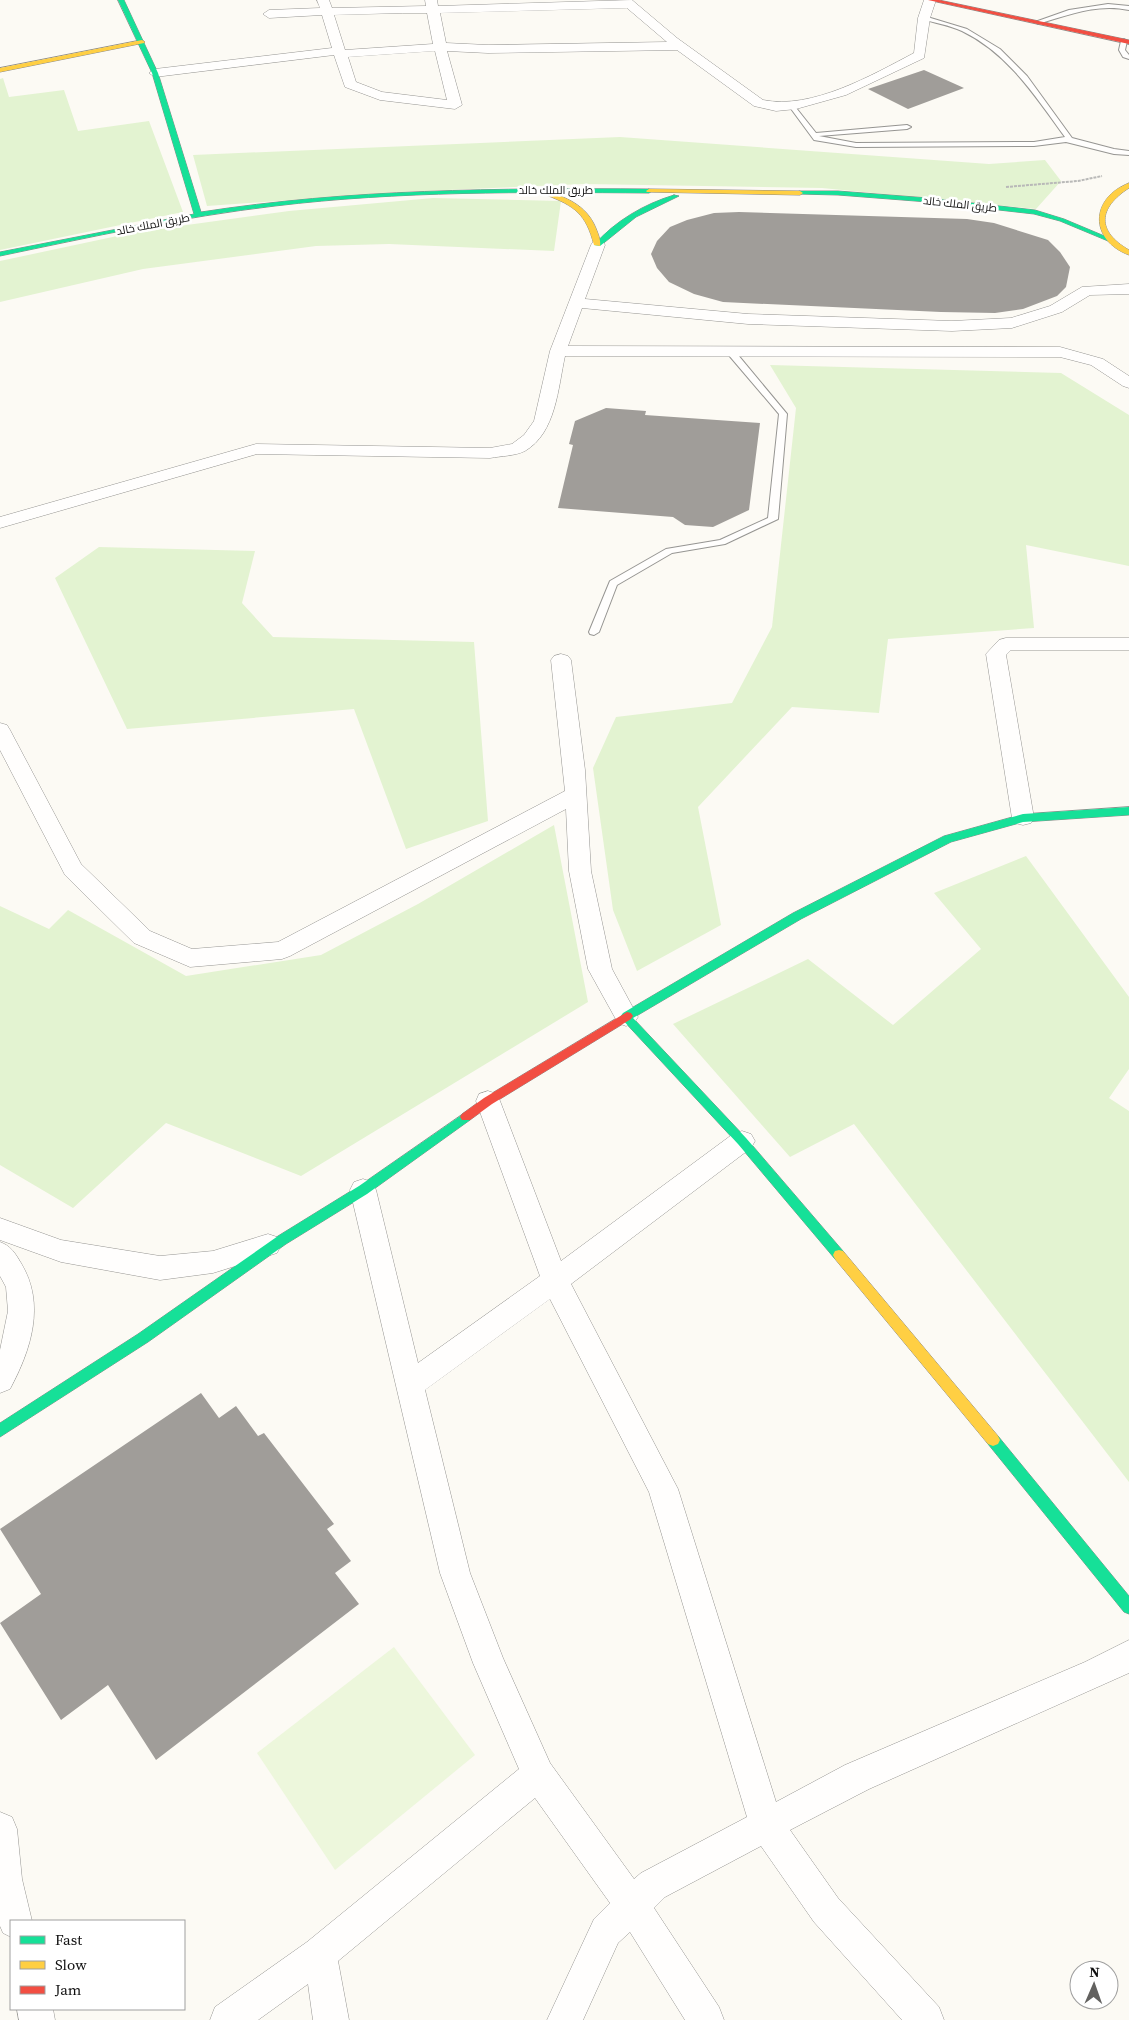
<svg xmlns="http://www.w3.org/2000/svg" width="1129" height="2020" viewBox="0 0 1129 2020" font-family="'Source Serif 4',Cairo,serif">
<rect width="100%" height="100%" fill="#fcfaf4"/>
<!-- green -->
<path fill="#e3f3d1" d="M 3,78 L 9,97 L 64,90 L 78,131 L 149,121 L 183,212 L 0,250 L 0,79 Z
M 620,137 L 989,164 L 1045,160 L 1061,181 L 1036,209 L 822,188 L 584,184 L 402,192 L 207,206 L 193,155 Z
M 433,198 L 561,201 L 554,251 L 389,244 L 316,246 L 143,269 L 0,302 L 0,261 L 136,232 L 289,211 Z
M 770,365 L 1061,373 L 1129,415 L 1129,566 L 1026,545 L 1034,628 L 888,639 L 879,713 L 792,707 L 698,807 L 721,925 L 637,971 L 613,910 L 593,768 L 616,717 L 732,703 L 772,627 L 796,408 Z
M 99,547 L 255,551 L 242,603 L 273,637 L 474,642 L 488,821 L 406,849 L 354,709 L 127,729 L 55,578 Z
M 554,825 L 588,1002 L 301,1176 L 166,1123 L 73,1208 L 0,1165 L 0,906 L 49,929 L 68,910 L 186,976 L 321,955 L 418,904 Z
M 1026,856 L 1129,997 L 1129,1069 L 1109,1098 L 1129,1111 L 1129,1482 L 854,1124 L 790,1157 L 673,1024 L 808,959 L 893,1025 L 981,949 L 934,893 Z"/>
<!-- pitch -->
<path fill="#edf7dc" d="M 394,1647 L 475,1755 L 335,1870 L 257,1753 Z"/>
<!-- building -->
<path fill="#a09d99" d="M 924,70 L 964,88 L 908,109 L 868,89 Z
M 739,212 L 967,219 L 994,223 L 1048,240 L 1060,252 L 1070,267 L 1066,287 L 1057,296 L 1023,309 L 995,313 L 941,312 L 723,302 L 694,294 L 669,282 L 657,268 L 651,254 L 657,241 L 670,227 L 687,220 L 714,213 Z
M 606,408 L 646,411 L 645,415 L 760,423 L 749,510 L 713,527 L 685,525 L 673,517 L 558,508 L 573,445 L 569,444 L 575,421 Z
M 201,1393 L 219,1418 L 236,1406 L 258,1436 L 264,1433 L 334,1524 L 327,1529 L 351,1561 L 335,1573 L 359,1604 L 156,1760 L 108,1685 L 61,1720 L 0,1623 L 41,1594 L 0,1529 Z"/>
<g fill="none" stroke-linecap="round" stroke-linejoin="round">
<!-- lane casing -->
<g stroke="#969592" stroke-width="2">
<path id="lane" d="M 1108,4 L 1129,6 L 1129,10 C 1097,3 1068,15 1038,24 L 1035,22 L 1069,10 Z
M 924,16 L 967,29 L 1000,49 L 1027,76 L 1072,138 L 1114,149 L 1129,151 L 1129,155 L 1114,154 L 1066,142 L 1034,146 L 856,147 L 814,140 L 789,106 L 789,104 L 793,104 L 816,133 L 907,125 L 911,127 L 907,129 L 819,136 L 856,143 L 1034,142 L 1065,137 C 1036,97 1008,53 962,31 C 949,25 935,23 922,19 L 922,17 Z
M 1124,39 L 1127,41 L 1125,50 L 1129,55 L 1129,59 L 1123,57 L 1119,50 L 1121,41 Z
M 730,348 L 733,349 L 787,414 L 778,519 L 725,544 L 672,553 L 617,585 L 599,632 L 594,635 L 590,634 L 589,632 L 610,581 L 666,549 L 720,540 L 768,518 L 779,414 L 727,353 L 726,351 Z"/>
</g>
<!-- street casing -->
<g stroke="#969592" stroke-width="1">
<path id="street" d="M 317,0 L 329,0 L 332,8 L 426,6 L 425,0 L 437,0 L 438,6 L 632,0 L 677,38 L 763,100 C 812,110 872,75 914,53 L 918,18 L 924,0 L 936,0 L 930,18 L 924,58 L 846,95 L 796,109 L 776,111 L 754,106 L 677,50 L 488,53 L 447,51 L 462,105 L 455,109 L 380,100 L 345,87 L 334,55 L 155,77 L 149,73 L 155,69 L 332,48 L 322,15 L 269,18 L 263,14 L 269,10 L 320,8 ZM 627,8 L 667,42 L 488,45 L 446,43 L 440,13 ZM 403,13 L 427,13 L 433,44 L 345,50 L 334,15 ZM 435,51 L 447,100 L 382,92 L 356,82 L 348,57 Z
M 598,241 L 603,242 L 605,245 L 585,299 L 748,314 L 952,321 L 1011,318 L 1050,306 L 1082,287 L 1129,284 L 1129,294 L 1090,295 L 1062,312 L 1012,328 L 952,331 L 748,324 L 582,308 L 568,346 L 1060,347 L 1103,359 L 1129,376 L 1129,388 L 1123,386 L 1091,365 L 1060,357 L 565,356 C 558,388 556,433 525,451 C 515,456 501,456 490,458 L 257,454 L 0,528 L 0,517 L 256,444 L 490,448 L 512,444 L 524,435 L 534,421 L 550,351 L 591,245 L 593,242 Z
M 1006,638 L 1129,638 L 1129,650 L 1011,650 L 1006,655 L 1034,818 L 1031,823 L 1023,825 L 1015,823 L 1012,818 L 986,654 L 999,640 Z
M 561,654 L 568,656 L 571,660 L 585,770 L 591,871 L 612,969 L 638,1017 L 634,1023 L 626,1026 L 618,1023 L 588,969 L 569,871 L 566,809 L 290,956 L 282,959 L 190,967 L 134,943 L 65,875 L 0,750 L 0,723 L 7,725 L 10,730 L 81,864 L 150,931 L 192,949 L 278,942 L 565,791 L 551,660 L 554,656 Z
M 488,1091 L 497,1094 L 500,1101 L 561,1261 L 733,1134 L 742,1131 L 751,1134 L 755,1141 L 751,1148 L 571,1284 L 678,1489 L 776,1802 L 845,1765 L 1085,1662 L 1129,1640 L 1129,1673 L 869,1789 L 790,1830 L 838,1898 L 939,2007 L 944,2020 L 902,2020 L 814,1922 L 761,1846 L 665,1897 L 654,1908 L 719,2007 L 724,2020 L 685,2020 L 630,1932 L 618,1943 L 583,2020 L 547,2020 L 594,1919 L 610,1903 L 535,1798 L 338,1961 L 349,2020 L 313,2020 L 308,1984 L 258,2020 L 210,2020 L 215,2007 L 307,1942 L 519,1769 L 473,1663 L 440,1573 L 350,1190 L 354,1182 L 363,1179 L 372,1182 L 376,1190 L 418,1363 L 540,1276 L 476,1101 L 479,1094 ZM 550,1299 L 649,1492 L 747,1817 L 641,1873 L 634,1879 L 550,1763 L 503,1658 L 470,1573 L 425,1390 Z
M 0,1218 L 61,1240 L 160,1256 L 213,1251 L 268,1234 L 277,1237 L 281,1245 L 277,1253 L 213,1273 L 160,1280 L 61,1262 L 0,1240 Z
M 0,1242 C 11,1246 15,1253 21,1263 C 46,1304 31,1350 10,1389 L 0,1393 L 0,1350 L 8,1311 L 6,1287 L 0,1276 Z
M 0,1812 L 12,1817 L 17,1829 L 22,1879 L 32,1921 L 11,1921 L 11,1937 L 3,1933 L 0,1926 Z
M 17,2009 L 53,2009 L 55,2020 L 19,2020 Z"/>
</g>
<!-- fast casing -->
<g stroke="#8c8b89" stroke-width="1">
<path id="fast" d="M 118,0 L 124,0 L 158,73 L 201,212 C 349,189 499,188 649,189 L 652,191 L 649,193 C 525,192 399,191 275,206 C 182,217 91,237 0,256 L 0,252 L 194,214 L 152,73 Z
M 800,191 L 838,191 L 928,198 L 1035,210 L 1064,219 L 1114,240 L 1108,241 L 1060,221 L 1034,214 L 928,202 L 838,195 L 798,194 L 798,192 Z
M 674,195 L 679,196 L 636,217 L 600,246 L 594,245 C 615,221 644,204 674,195 Z
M 1129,807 L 1129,815 L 1023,822 L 951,842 L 801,919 L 633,1018 L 746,1138 L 843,1251 L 845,1255 L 843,1259 L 839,1260 L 835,1259 L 738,1144 L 620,1017 L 623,1013 L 793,913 L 944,836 L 1023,814 Z
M 466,1112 L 470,1114 L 472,1117 L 470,1120 L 367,1194 L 286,1244 L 148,1342 L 0,1437 L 0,1423 L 138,1334 L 278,1236 L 359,1186 Z
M 993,1434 L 998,1436 L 1129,1596 L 1129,1614 L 1124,1612 L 988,1444 L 986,1440 L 988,1436 Z"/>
</g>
<!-- slow casing -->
<g stroke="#8c8b89" stroke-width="1">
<path id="slow" d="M 142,40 L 145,42 L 144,43 L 0,72 L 0,68 Z
M 1129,183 L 1129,188 C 1098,208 1096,231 1129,250 L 1129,255 C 1089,240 1090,198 1129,183 Z
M 649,189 L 800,191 L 803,193 L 800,195 L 647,192 L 646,191 Z
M 548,192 C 570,198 589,208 597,231 C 599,236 601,242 600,246 L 594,245 C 586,214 575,206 546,195 L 545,194 Z
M 839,1250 L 843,1251 L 998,1436 L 1000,1440 L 998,1444 L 993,1446 L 988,1444 L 835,1259 L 833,1255 L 835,1251 Z"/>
</g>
<!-- jam casing -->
<g stroke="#8c8b89" stroke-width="1">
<path id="jam" d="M 928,0 L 939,0 L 1129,40 L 1129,44 Z
M 627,1012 L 631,1013 L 633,1016 L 631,1019 L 492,1104 L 470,1120 L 462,1120 L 460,1117 L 462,1114 L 484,1098 Z"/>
</g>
<!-- path -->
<path stroke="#b9b9b8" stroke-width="2" stroke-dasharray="3 1" stroke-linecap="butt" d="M 1006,187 L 1078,181 L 1102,176"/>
<!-- lane -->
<use href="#lane" fill="#fffefd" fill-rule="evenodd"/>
<!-- street -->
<use href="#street" fill="#fffefd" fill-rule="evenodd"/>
<!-- fast -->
<use href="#fast" fill="#16e098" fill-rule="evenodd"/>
<!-- slow -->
<use href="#slow" fill="#ffcf43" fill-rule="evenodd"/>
<!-- jam -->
<use href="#jam" fill="#f24e42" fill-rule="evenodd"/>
</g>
<g text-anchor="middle" stroke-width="5" stroke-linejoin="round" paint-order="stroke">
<!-- far-street labels -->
<g font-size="11" fill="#0f0f0f" stroke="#fff">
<text x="556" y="194">طريق الملك خالد</text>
<text transform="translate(960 204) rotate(6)" y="4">طريق الملك خالد</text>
<text transform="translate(153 224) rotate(-11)" y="4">طريق الملك خالد</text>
</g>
</g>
<!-- legend -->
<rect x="10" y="1920" width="175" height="90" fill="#ffffff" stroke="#9f9f9f"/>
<rect x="20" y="1936" width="25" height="8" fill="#16e098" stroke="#9f9f9f"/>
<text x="55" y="1945" font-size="15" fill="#0f0f0f">Fast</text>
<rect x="20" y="1961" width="25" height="8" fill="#ffcf43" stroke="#9f9f9f"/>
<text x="55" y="1970" font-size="15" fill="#0f0f0f">Slow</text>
<rect x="20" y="1986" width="25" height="8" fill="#f24e42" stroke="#9f9f9f"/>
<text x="55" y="1995" font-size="15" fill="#0f0f0f">Jam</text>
<!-- north arrow -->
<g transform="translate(1094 1985) rotate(2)"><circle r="24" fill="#ffffff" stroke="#9f9f9f"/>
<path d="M0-4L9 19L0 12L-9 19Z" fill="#62615f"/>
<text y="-8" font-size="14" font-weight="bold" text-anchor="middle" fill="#0f0f0f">N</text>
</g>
</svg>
